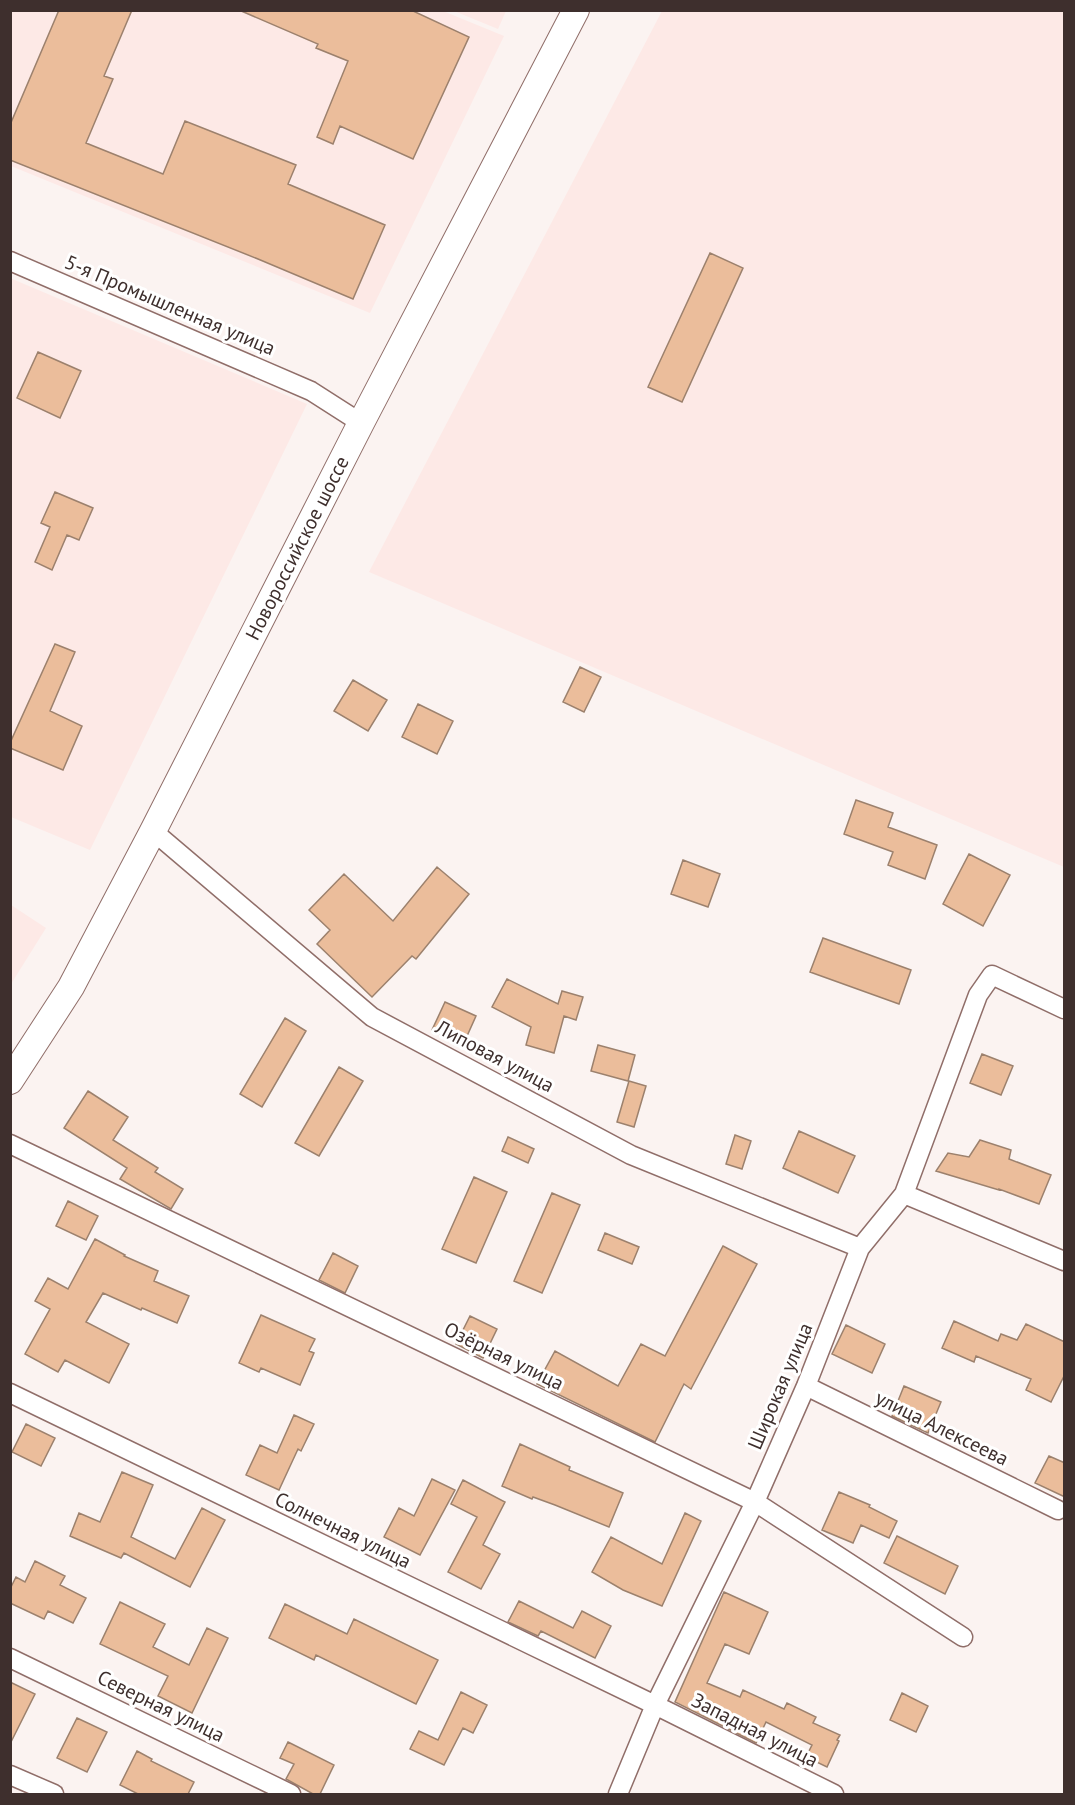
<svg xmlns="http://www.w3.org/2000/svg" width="1075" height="1805" viewBox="0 0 1075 1805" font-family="'PT Sans',sans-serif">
<rect width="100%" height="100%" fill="#fbf3f1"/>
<!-- built -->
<path fill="#fde9e6" d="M 10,11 L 443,11 L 504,36 L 370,313 L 11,166 Z
M 454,11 L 506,11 L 498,29 Z
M 662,11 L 1064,11 L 1064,867 L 369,572 Z
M 10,278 L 307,404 L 90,850 L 11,817 Z
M 11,905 L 46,928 L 11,984 Z"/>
<!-- building -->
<path fill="#ebbd9b" stroke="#9c816d" stroke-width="1.5" d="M 59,10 L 132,10 L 104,76 L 113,79 L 86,143 L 163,174 L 185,121 L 296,165 L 288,184 L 385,225 L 353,299 L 258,259 L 10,160 L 10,125 Z
M 239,10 L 411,10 L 469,37 L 413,159 L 340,126 L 333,144 L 317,137 L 348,61 L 316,48 L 318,44 Z
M 710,253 L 743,268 L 682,402 L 648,387 Z
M 38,352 L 81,371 L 60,418 L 17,398 Z
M 55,492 L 93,508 L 79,540 L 67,535 L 52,570 L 35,562 L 50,527 L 41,523 Z
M 55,644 L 75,652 L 50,711 L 82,726 L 63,770 L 10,748 L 10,743 Z
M 580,667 L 601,677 L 584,712 L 563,702 Z
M 353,680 L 387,700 L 368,731 L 334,711 Z
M 418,704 L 453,721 L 437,754 L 402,737 Z
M 856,800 L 893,813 L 888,827 L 937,845 L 925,879 L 888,865 L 893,852 L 844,834 Z
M 969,854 L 1010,875 L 983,926 L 943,904 Z
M 683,860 L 720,874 L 708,907 L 671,894 Z
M 437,867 L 469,894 L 416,959 L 412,956 L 372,997 L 317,944 L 330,930 L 309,910 L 344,874 L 393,921 Z
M 823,938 L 911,970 L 899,1004 L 810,972 Z
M 507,979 L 558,1004 L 562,991 L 583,997 L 576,1020 L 564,1016 L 554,1053 L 526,1045 L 531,1027 L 492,1007 Z
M 445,1002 L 476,1016 L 463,1045 L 432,1030 Z
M 285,1018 L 306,1031 L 262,1107 L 240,1094 Z
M 598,1045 L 635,1055 L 628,1081 L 591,1071 Z
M 982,1054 L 1013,1066 L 1001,1095 L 970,1083 Z
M 339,1067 L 363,1081 L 319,1156 L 295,1143 Z
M 629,1081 L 646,1086 L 634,1127 L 617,1122 Z
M 88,1091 L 128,1117 L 113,1140 L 158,1168 L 155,1172 L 183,1189 L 171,1209 L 120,1179 L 127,1168 L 64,1128 Z
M 799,1131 L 855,1156 L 838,1193 L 783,1168 Z
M 735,1135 L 751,1141 L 742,1169 L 726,1164 Z
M 508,1137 L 534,1149 L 528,1163 L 502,1151 Z
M 980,1140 L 1011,1150 L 1009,1159 L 1051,1175 L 1039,1204 L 999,1189 L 999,1190 L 936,1171 L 948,1153 L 969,1157 Z
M 474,1177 L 507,1192 L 476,1263 L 442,1249 Z
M 552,1193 L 580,1205 L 542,1293 L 514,1281 Z
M 68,1201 L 98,1216 L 86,1240 L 56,1226 Z
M 605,1233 L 639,1247 L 632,1264 L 598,1250 Z
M 95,1239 L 125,1255 L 124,1256 L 158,1271 L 154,1281 L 189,1296 L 177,1323 L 142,1308 L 141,1310 L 103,1293 L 86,1322 L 129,1344 L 109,1383 L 65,1360 L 58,1372 L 25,1354 L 50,1309 L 35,1301 L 48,1278 L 68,1289 Z
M 723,1246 L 757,1264 L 691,1389 L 684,1384 L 655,1442 L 537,1384 L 555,1351 L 618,1386 L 641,1344 L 665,1356 Z
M 333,1253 L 358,1266 L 345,1293 L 319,1280 Z
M 261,1315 L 315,1339 L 309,1351 L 314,1353 L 300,1385 L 261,1368 L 259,1372 L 239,1363 Z
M 470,1316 L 497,1329 L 483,1358 L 456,1344 Z
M 954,1321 L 998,1341 L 1001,1334 L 1017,1340 L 1026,1324 L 1065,1342 L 1065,1374 L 1051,1402 L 1026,1390 L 1031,1379 L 976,1356 L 974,1362 L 942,1348 Z
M 846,1325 L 885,1344 L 872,1373 L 832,1354 Z
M 904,1386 L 941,1402 L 928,1433 L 892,1416 Z
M 294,1415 L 314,1424 L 301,1451 L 298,1449 L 279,1490 L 246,1475 L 260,1445 L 277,1453 Z
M 26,1424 L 55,1438 L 41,1466 L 12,1452 Z
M 520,1444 L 570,1467 L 569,1470 L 623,1493 L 609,1527 L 555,1505 L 533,1497 L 532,1499 L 502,1486 Z
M 1049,1456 L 1065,1463 L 1065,1497 L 1035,1483 Z
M 122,1472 L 153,1485 L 131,1537 L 175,1559 L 202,1508 L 225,1520 L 190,1587 L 124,1553 L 121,1558 L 70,1536 L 79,1513 L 100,1522 Z
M 432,1479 L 455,1490 L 420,1555 L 384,1537 L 399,1508 L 414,1516 Z
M 463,1480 L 505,1502 L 483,1545 L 500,1554 L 481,1589 L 448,1572 L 477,1517 L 451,1504 Z
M 839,1492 L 870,1505 L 869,1507 L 897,1521 L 889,1538 L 861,1525 L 853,1543 L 822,1530 Z
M 685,1513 L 701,1521 L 662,1606 L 623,1590 L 592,1572 L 611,1537 L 662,1564 Z
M 897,1536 L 958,1566 L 945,1594 L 884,1563 Z
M 35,1561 L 65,1576 L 60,1585 L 86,1598 L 73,1623 L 48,1611 L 44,1619 L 10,1603 L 10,1589 L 16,1577 L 25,1582 Z
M 724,1592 L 768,1612 L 749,1654 L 725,1644 L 707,1683 L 740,1697 L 743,1690 L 784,1709 L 787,1703 L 816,1717 L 813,1723 L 840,1735 L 837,1740 L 839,1741 L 827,1767 L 806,1757 L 812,1745 L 766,1722 L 756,1743 L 675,1702 Z
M 519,1601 L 573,1628 L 582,1611 L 611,1626 L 595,1658 L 541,1631 L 538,1636 L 508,1622 Z
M 120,1602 L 165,1624 L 153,1647 L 189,1665 L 207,1628 L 228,1638 L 192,1713 L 158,1696 L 168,1676 L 100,1644 Z
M 285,1604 L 347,1634 L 354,1619 L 438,1660 L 416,1704 L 316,1655 L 314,1660 L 269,1638 Z
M 10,1682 L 35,1694 L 10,1744 Z
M 461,1692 L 487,1705 L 473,1733 L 463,1728 L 444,1765 L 410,1749 L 419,1731 L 438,1740 Z
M 902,1693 L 928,1706 L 916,1732 L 890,1720 Z
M 77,1718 L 107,1732 L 87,1772 L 57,1758 Z
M 288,1742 L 334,1765 L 320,1794 L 313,1794 L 286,1779 L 294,1764 L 280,1758 Z
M 137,1751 L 152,1759 L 151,1761 L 194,1782 L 188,1794 L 138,1794 L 120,1785 Z"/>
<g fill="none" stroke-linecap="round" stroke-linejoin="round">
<!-- street casing -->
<g stroke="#906e69" stroke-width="21">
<path id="street" d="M 10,261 L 311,391 L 361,423
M 153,831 L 372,1017 L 631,1155 L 860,1248
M 10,1144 L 755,1502 L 963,1637
M 904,1194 L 1064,1261
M 806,1386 L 1058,1510
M 10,1393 L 655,1705 L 834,1794
M 10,1658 L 291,1794
M 10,1775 L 54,1794
M 618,1794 L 655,1705 L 755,1502 L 806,1386 L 860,1248 L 904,1194 L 978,995 L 992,975 L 1064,1009"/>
</g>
<!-- secondary casing -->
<g stroke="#906e69" stroke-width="28">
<path id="secondary" d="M 10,1081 L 71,987 L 153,831 L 361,423 L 576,10"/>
</g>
<!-- street -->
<use href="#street" stroke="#fff" stroke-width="18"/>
<!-- secondary -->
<use href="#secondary" stroke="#fff" stroke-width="26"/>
</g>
<g text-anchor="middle" stroke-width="6" stroke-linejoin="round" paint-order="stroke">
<!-- street labels -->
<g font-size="20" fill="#3e2f2d" stroke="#fff">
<text transform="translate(170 305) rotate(23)" y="7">5-я Промышленная улица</text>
<text transform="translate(297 548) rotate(-63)" y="7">Новороссийское шоссе</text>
<text transform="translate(495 1056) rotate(28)" y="7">Липовая улица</text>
<text transform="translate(504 1356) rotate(26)" y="7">Озёрная улица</text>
<text transform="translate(780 1386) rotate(-67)" y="7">Широкая улица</text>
<text transform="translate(942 1428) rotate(26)" y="7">улица Алексеева</text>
<text transform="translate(343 1530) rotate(26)" y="7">Солнечная улица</text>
<text transform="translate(161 1706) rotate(26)" y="7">Северная улица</text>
<text transform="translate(755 1730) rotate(27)" y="7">Западная улица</text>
</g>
</g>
<!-- border -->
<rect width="1075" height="1805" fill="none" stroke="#3e2f2d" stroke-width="24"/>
</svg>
